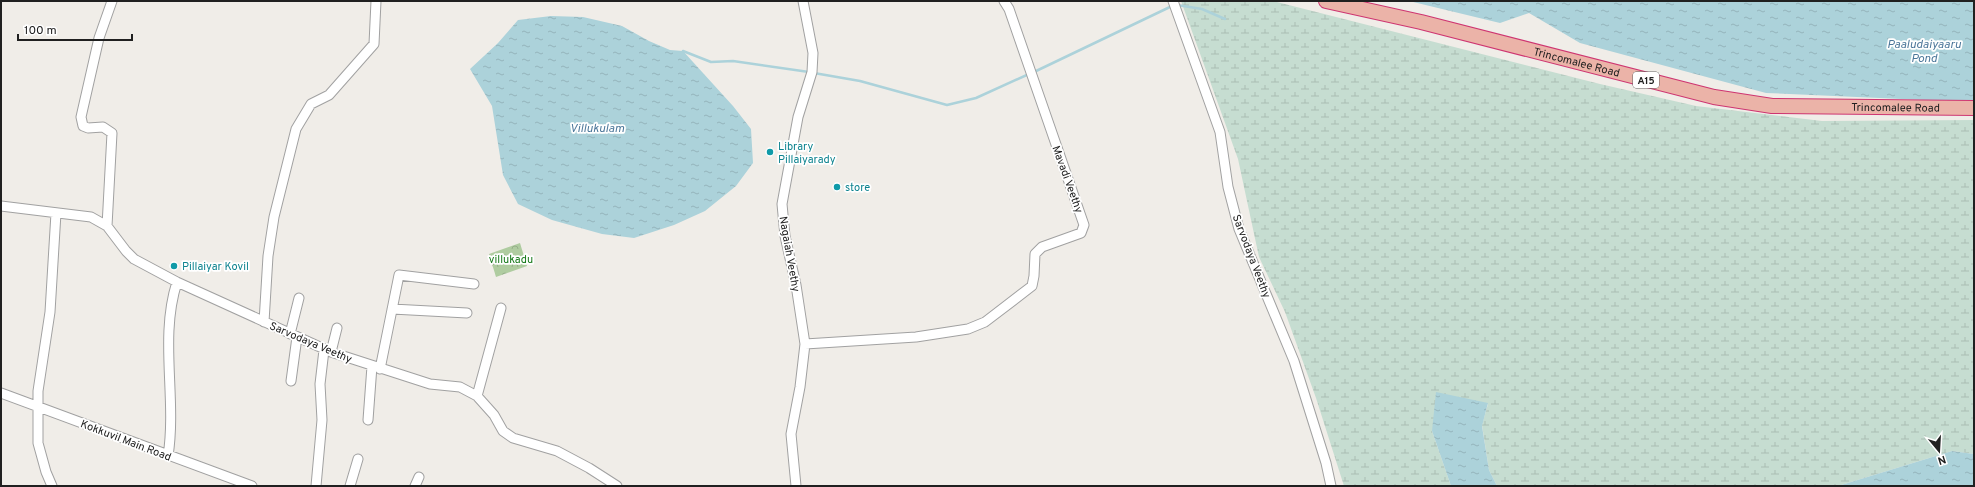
<svg xmlns="http://www.w3.org/2000/svg" width="1975" height="487" viewBox="0 0 1975 487" font-family="Overpass,sans-serif">
<defs>
<pattern id="forest-crowns" width="20" height="18" patternUnits="userSpaceOnUse"><rect width="20" height="18" fill="#afcca0"/><path d="M2 6a3 3 0 1 1 6 0M12 15a3 3 0 1 1 6 0" fill="none" stroke="#96af8a"/></pattern>
<pattern id="wetland-marsh" width="20" height="14" patternUnits="userSpaceOnUse"><rect width="20" height="14" fill="#c6ddd1"/><path d="M1 5h8M5 5V1M11 12h8M15 12V8" fill="none" stroke="#aabdb3"/></pattern>
<pattern id="water-ripples" width="26" height="14" patternUnits="userSpaceOnUse"><rect width="26" height="14" fill="#acd2da"/><path d="M2 4q2-2 4 0t4 0M15 11q2-2 4 0t4 0" fill="none" stroke="#94b4bb"/></pattern>
</defs>
<rect width="100%" height="100%" fill="#f0ede8"/>
<!-- forest -->
<path fill="url(#forest-crowns)" d="M 520,243 L 527,266 L 496,277 L 489,254 Z"/>
<!-- wetland -->
<path fill="url(#wetland-marsh)" d="M 1181,1 L 1273,1 L 1600,84 L 1696,106 L 1822,121 L 1974,120 L 1974,454 L 1952,451 L 1838,486 L 1497,486 L 1489,470 L 1482,425 L 1488,404 L 1432,431 L 1451,486 L 1344,486 L 1316,398 L 1285,312 L 1259,257 L 1238,159 Z"/>
<!-- water -->
<path fill="url(#water-ripples)" d="M 1409,1 L 1974,1 L 1974,101 L 1947,101 L 1766,93 L 1580,43 L 1529,13 L 1500,23 Z
M 551,16 L 583,17 L 622,26 L 649,41 L 670,50 L 683,51 L 733,106 L 751,129 L 753,163 L 736,186 L 705,211 L 674,225 L 634,238 L 602,234 L 552,220 L 518,204 L 503,175 L 492,106 L 470,69 L 498,43 L 518,20 Z
M 1436,392 L 1488,403 L 1482,426 L 1489,470 L 1497,486 L 1451,486 L 1432,431 Z
M 1952,451 L 1974,454 L 1974,486 L 1838,486 Z"/>
<g fill="none" stroke-linecap="round" stroke-linejoin="round">
<!-- stream -->
<path stroke="#acd2da" stroke-width="2.5" d="M 1177,5 L 1202,9 L 1225,19
M 683,51 L 711,62 L 733,61 L 809,72
M 1034,72 L 1172,6
M 814,73 L 860,81 L 947,105 L 976,98 L 1029,74"/>
<!-- minor casing -->
<g stroke="#a1a1a1" stroke-width="11">
<path id="minor" d="M 1173,1 L 1220,132 L 1228,187 L 1239,229 L 1294,361 L 1326,463 L 1331,486
M 1,206 L 91,217 L 107,226 L 126,251 L 134,259 L 177,282 L 331,352 L 430,384 L 460,387 L 477,396 L 494,415 L 503,431 L 513,438 L 557,451 L 589,468 L 617,486
M 107,226 L 112,133 L 103,127 L 88,128 L 83,126 L 81,117 L 99,38 L 112,1
M 392,309 L 467,313
M 264,322 L 268,256 L 274,217 L 296,129 L 311,104 L 329,95 L 374,44 L 376,1
M 290,334 L 299,298
M 805,344 L 916,337 L 968,329 L 985,322 L 1032,286 L 1034,276 L 1035,254 L 1042,247 L 1081,233 L 1084,225 L 1009,9 L 1004,1
M 331,352 L 337,328
M 380,369 L 399,275 L 474,284
M 291,381 L 297,337
M 1,393 L 252,486
M 477,396 L 501,308
M 368,420 L 372,366
M 168,456 C 177,398 159,338 177,282
M 52,486 L 46,472 L 38,443 L 38,391 L 50,312 L 56,213
M 316,486 L 322,420 L 320,384 L 324,350
M 350,486 L 358,459
M 415,486 L 419,477
M 796,486 L 791,434 L 800,387 L 805,344 L 796,285 L 785,236 L 782,204 L 798,117 L 812,72 L 813,53 L 803,1"/>
</g>
<!-- trunk casing -->
<g stroke="#ce3571" stroke-width="16">
<g id="trunk">
<path id="s1" d="M 1326,1 L 1421,22 L 1714,97 L 1772,106 L 1974,108"/>
</g>
</g>
<!-- minor -->
<use href="#minor" stroke="#fff" stroke-width="9"/>
<!-- trunk -->
<use href="#trunk" stroke="#ebb3a8" stroke-width="14"/>
</g>
<!-- markers -->
<g fill="#0f9aa8" stroke="#fff" stroke-width="1.5">
<circle cx="770" cy="152" r="4"/>
<circle cx="837" cy="187" r="4"/>
<circle cx="174" cy="266" r="4"/>
</g>
<g text-anchor="middle" stroke-width="3.5" stroke-linejoin="round" paint-order="stroke">
<!-- shield labels -->
<rect fill="#fff" stroke="#636363" stroke-width="1" x="1633" y="72" width="26" height="16" rx="3"/>
<g font-size="10" font-weight="bold" fill="#202020">
<text x="1646" y="84">A15</text>
</g>
<!-- street labels -->
<g font-size="11" fill="#202020" stroke="#fff">
<text dy="4" stroke="none"><textPath href="#s1" startOffset="258">Trincomalee Road</textPath></text>
<text dy="4" stroke="none"><textPath href="#s1" startOffset="582">Trincomalee Road</textPath></text>
<text transform="translate(1068 179) rotate(70)" y="4">Mavadi Veethy</text>
<text transform="translate(790 254) rotate(80)" y="4">Nagaiah Veethy</text>
<text transform="translate(1252 256) rotate(69)" y="4">Sarvodaya Veethy</text>
<text transform="translate(311 342) rotate(23)" y="4">Sarvodaya Veethy</text>
<text transform="translate(126 440) rotate(21)" y="4">Kokkuvil Main Road</text>
</g>
<!-- culture labels -->
<g font-size="11" fill="#0d838f" stroke="#fff" text-anchor="start">
<text x="778" y="150">Library<tspan x="778" dy="13">Pillaiyarady</tspan></text>
<text x="845" y="191">store</text>
<text x="182" y="270">Pillaiyar Kovil</text>
</g>
<!-- park labels -->
<g font-size="11" fill="#157818" stroke="#fff">
<text x="511" y="263">villukadu</text>
</g>
<!-- water labels -->
<g font-size="12" font-style="italic" fill="#4c779a" stroke="#fff">
<text x="1924" y="48">Paaludaiyaaru<tspan x="1924" dy="14">Pond</tspan></text>
<text x="597" y="132">Villukulam</text>
</g>
</g>
<!-- border -->
<rect width="1975" height="487" fill="none" stroke="#202020" stroke-width="4"/>
<!-- north arrow -->
<g transform="translate(1939 451) rotate(162)" stroke="#ffffff" stroke-width="3" paint-order="stroke">
<path d="M0-3L7 15L0 10L-7 15Z" fill="#202020"/>
<text y="-6" font-size="11" font-weight="bold" text-anchor="middle" fill="#202020">N</text>
</g>
<!-- scale -->
<path d="M18 34v6h114v-6" fill="none" stroke="#202020" stroke-width="2"/>
<text x="24" y="34" font-size="12" fill="#202020" stroke="#ffffff" stroke-width="3" paint-order="stroke">100 m</text>
</svg>
